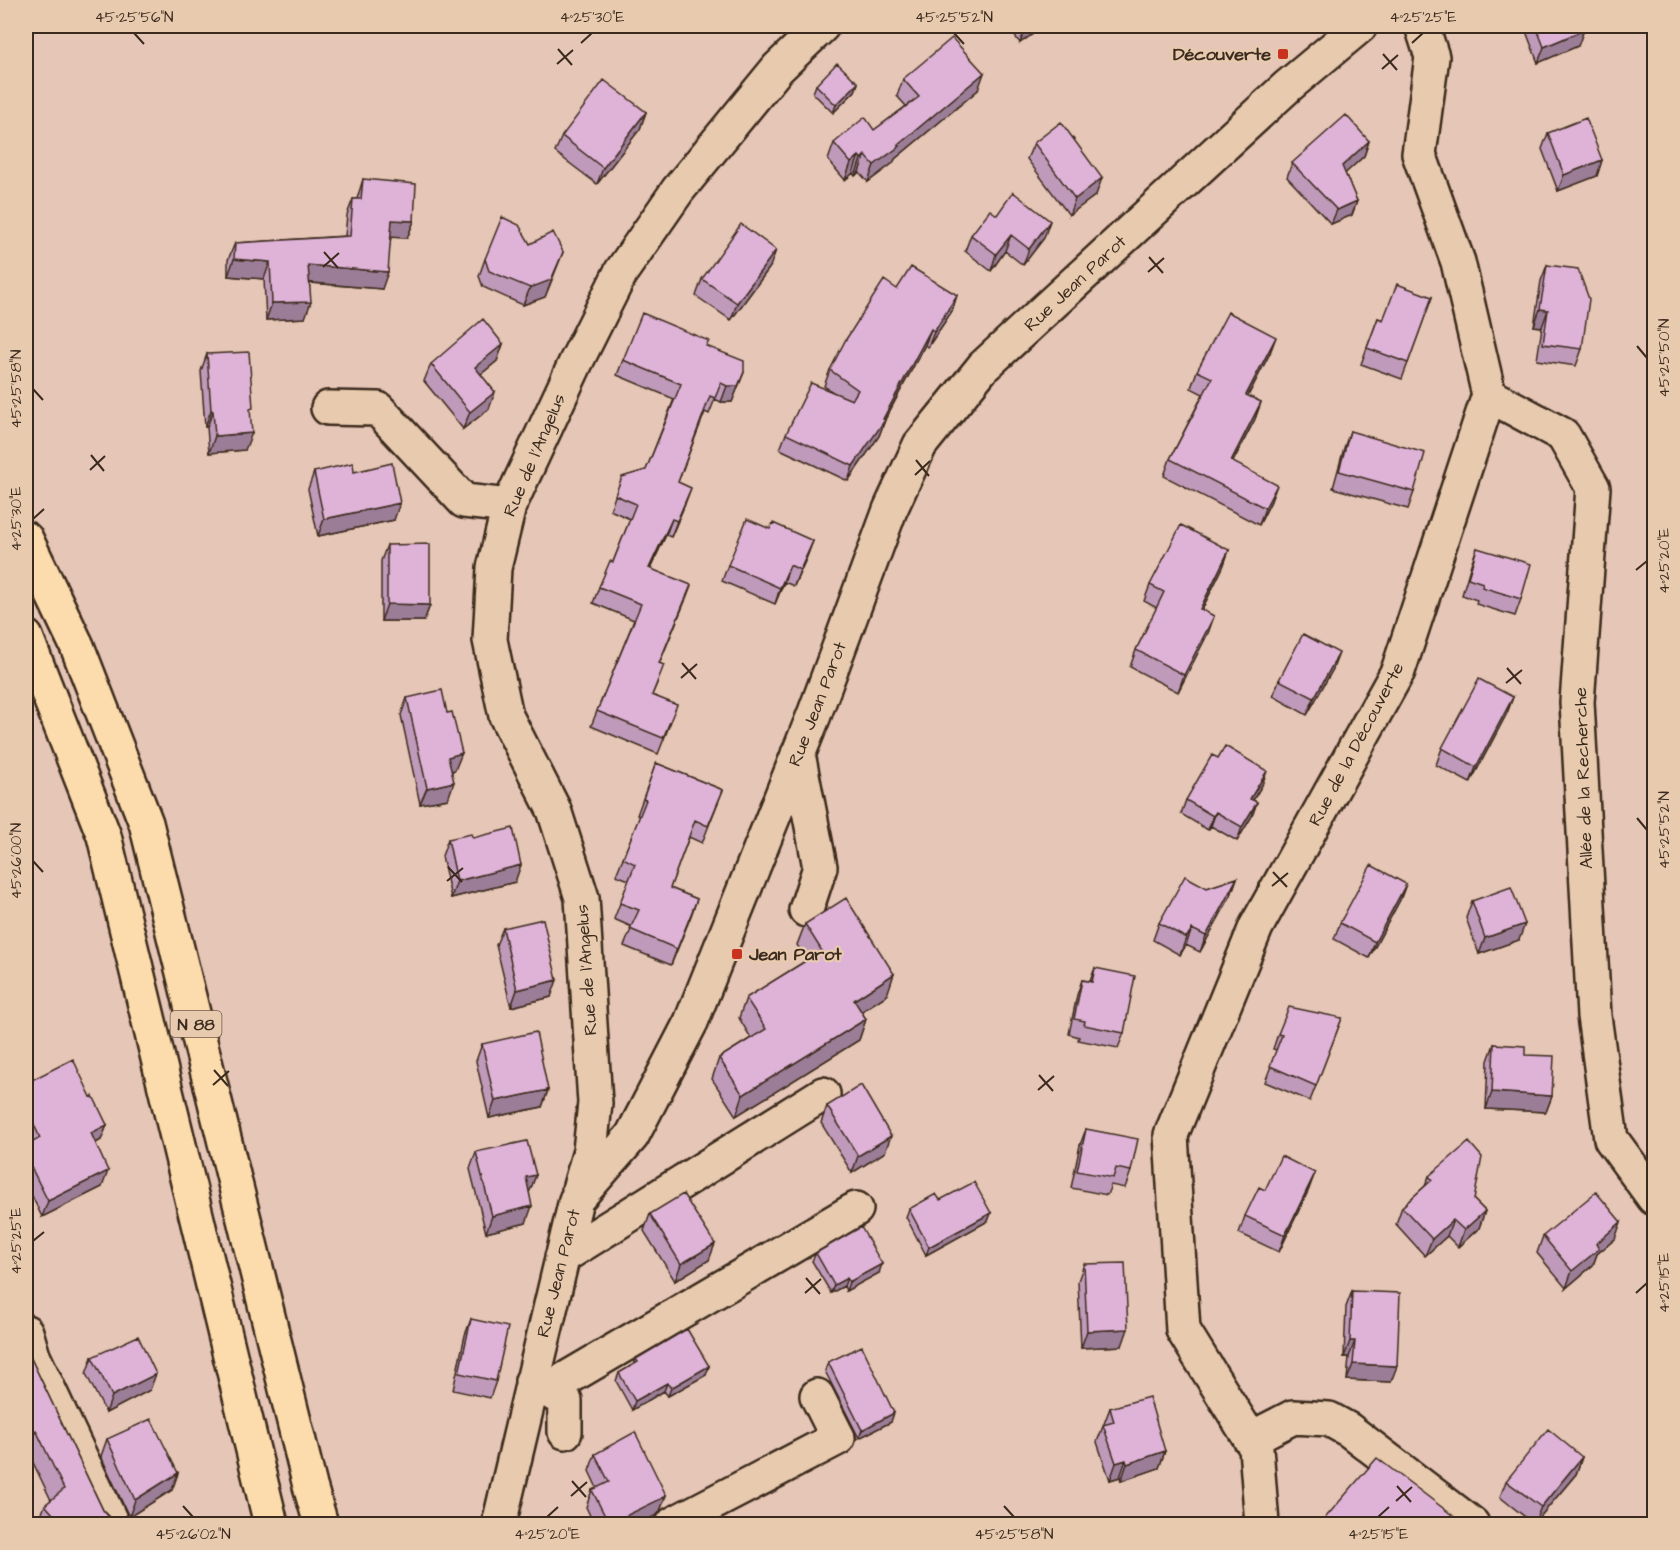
<svg xmlns="http://www.w3.org/2000/svg" width="1680" height="1550" viewBox="0 0 1680 1550" font-family="'Architects Daughter',sans-serif">
<rect width="100%" height="100%" fill="#e6c6b6"/>
<filter id="ink" filterUnits="userSpaceOnUse"><feTurbulence type="fractalNoise" baseFrequency=".0167" numOctaves="2"/><feDisplacementMap in="SourceGraphic" scale="12" xChannelSelector="R" yChannelSelector="G"/><feConvolveMatrix kernelMatrix="1 2 1 2 8 2 1 2 1" color-interpolation-filters="sRGB"/></filter>
<g filter="url(#ink)">
<g fill="none" stroke-linecap="round" stroke-linejoin="round">
<!-- minor casing -->
<g stroke="#3b2a1e" stroke-width="38">
<path id="minor" d="M 1489,395 L 1563,435 L 1593,488 L 1577,702 L 1594,1016 L 1611,1139 L 1654,1198
M 328,408 L 378,409 L 464,501 L 509,506
M 798,754 L 820,867 L 806,910
M 579,1190 L 590,1151 L 595,1103 L 582,898 L 554,810 L 506,716 L 490,640 L 494,568 L 509,506 L 576,362 L 621,272 L 678,190 L 778,68 L 822,26
M 562,1257 L 823,1094
M 26,1332 L 33,1356 L 112,1524
M 532,1381 L 565,1401 L 565,1432
M 547,1390 L 856,1209
M 1250,1439 L 1293,1417 L 1329,1419 L 1349,1430 L 1472,1524
M 499,1524 L 576,1200 L 632,1136 L 691,1022 L 814,715 L 890,510 L 920,445 L 983,367 L 1288,86 L 1360,26
M 673,1524 L 838,1438 L 817,1396
M 1262,1524 L 1256,1448 L 1183,1330 L 1171,1135 L 1256,927 L 1398,671 L 1489,395 L 1458,262 L 1419,154 L 1432,57 L 1422,26"/>
</g>
<!-- highway casing -->
<g stroke="#3b2a1e" stroke-width="38">
<path id="highway" d="M 26,539 L 77,646 L 146,823 L 310,1486 L 321,1524
M 26,637 L 104,836 L 271,1524"/>
</g>
<!-- minor -->
<use href="#minor" stroke="#e8cbae" stroke-width="33"/>
<!-- highway -->
<use href="#highway" stroke="#fcdcac" stroke-width="33"/>
</g>
<!-- wall -->
<path fill="#c09aba" stroke="#3b2a1e" stroke-width="1.5" d="M 1007,26 L 1044,26 L 1020,43 Z
M 1524,26 L 1583,26 L 1578,46 L 1538,63 Z
M 903,79 L 978,90 L 895,159 L 893,163 L 868,182 L 859,172 L 855,176 L 853,173 L 845,180 L 828,160 L 834,143 L 874,130 L 906,106 L 897,96 Z
M 858,83 L 855,91 L 833,113 L 813,93 L 816,85 Z
M 646,112 L 640,129 L 597,184 L 555,152 L 562,136 Z
M 1548,133 L 1602,160 L 1597,176 L 1558,191 L 1542,149 Z
M 1369,141 L 1364,156 L 1345,173 L 1357,201 L 1352,215 L 1331,224 L 1287,177 L 1292,163 Z
M 1034,143 L 1096,195 L 1069,215 L 1027,159 Z
M 363,179 L 414,221 L 407,238 L 391,237 L 382,289 L 310,283 L 305,318 L 266,320 L 264,279 L 228,276 L 228,260 L 235,243 L 345,236 L 347,215 L 353,199 L 357,199 Z
M 997,215 L 1044,238 L 1023,265 L 1005,251 L 991,271 L 965,251 L 971,235 Z
M 563,252 L 545,297 L 523,305 L 483,287 L 479,276 L 485,259 Z
M 1547,265 L 1582,349 L 1576,366 L 1537,360 L 1542,327 L 1534,326 L 1541,281 Z
M 770,267 L 731,320 L 696,296 L 702,279 Z
M 897,289 L 957,295 L 952,311 L 928,347 L 925,345 L 885,420 L 879,436 L 848,481 L 780,449 L 786,434 L 833,392 L 824,386 L 830,370 Z
M 1432,297 L 1402,379 L 1361,364 L 1378,318 L 1383,320 Z
M 503,344 L 497,361 L 481,374 L 489,409 L 463,429 L 424,381 L 431,364 Z
M 707,346 L 744,372 L 732,402 L 721,402 L 715,399 L 709,414 L 705,412 L 678,482 L 685,504 L 671,537 L 666,535 L 650,569 L 685,601 L 659,663 L 658,681 L 652,695 L 671,721 L 658,754 L 591,726 L 634,620 L 593,603 L 599,587 L 613,562 L 630,519 L 610,510 L 622,477 L 646,470 L 674,399 L 617,375 L 623,360 Z
M 1270,353 L 1248,396 L 1261,402 L 1255,419 L 1233,462 L 1271,501 L 1259,525 L 1164,476 L 1170,459 L 1203,394 L 1191,388 L 1197,371 Z
M 207,354 L 250,416 L 245,450 L 209,453 L 207,427 L 205,427 L 201,371 Z
M 1350,431 L 1414,492 L 1408,509 L 1333,488 L 1344,448 Z
M 314,472 L 354,472 L 394,520 L 318,536 L 308,489 Z
M 770,529 L 813,541 L 794,586 L 784,582 L 775,604 L 722,581 L 728,565 Z
M 387,545 L 430,605 L 424,621 L 381,621 L 381,561 Z
M 1477,548 L 1521,599 L 1515,616 L 1476,604 L 1477,600 L 1462,595 L 1471,564 Z
M 1229,550 L 1223,567 L 1202,610 L 1214,616 L 1208,633 L 1178,692 L 1130,667 L 1136,650 L 1157,608 L 1144,601 L 1150,585 Z
M 1333,669 L 1307,715 L 1273,696 L 1279,680 Z
M 1513,697 L 1507,713 L 1470,783 L 1436,765 L 1442,748 Z
M 407,698 L 447,713 L 455,770 L 452,771 L 448,799 L 420,804 L 401,715 Z
M 656,763 L 723,790 L 702,843 L 689,837 L 670,888 L 697,899 L 671,965 L 624,946 L 632,927 L 614,919 L 629,880 L 616,875 L 640,816 L 637,815 Z
M 1262,785 L 1253,800 L 1257,802 L 1252,816 L 1237,841 L 1211,826 L 1208,830 L 1181,814 L 1186,800 Z
M 473,838 L 515,882 L 451,898 L 442,856 L 448,839 Z
M 1237,878 L 1231,895 L 1200,952 L 1186,945 L 1180,955 L 1153,940 L 1159,923 L 1207,888 Z
M 1406,884 L 1400,900 L 1369,958 L 1334,939 L 1340,923 Z
M 1472,901 L 1519,940 L 1479,954 L 1466,918 Z
M 805,924 L 887,995 L 861,1011 L 866,1019 L 859,1040 L 736,1116 L 712,1079 L 719,1058 L 751,1038 L 739,1018 L 746,998 L 807,960 L 797,945 Z
M 503,928 L 551,997 L 511,1007 L 496,945 Z
M 1095,968 L 1124,1033 L 1118,1048 L 1078,1040 L 1079,1037 L 1069,1034 L 1077,995 L 1082,980 L 1090,981 Z
M 1342,1018 L 1310,1101 L 1265,1082 L 1277,1050 L 1273,1049 L 1278,1034 Z
M 482,1044 L 548,1090 L 542,1107 L 489,1118 L 476,1061 Z
M 1494,1044 L 1525,1055 L 1552,1096 L 1546,1112 L 1486,1109 L 1488,1061 Z
M 26,1083 L 91,1097 L 107,1125 L 101,1140 L 96,1143 L 102,1187 L 42,1217 L 26,1183 L 26,1146 L 30,1143 L 26,1135 Z
M 827,1106 L 885,1152 L 852,1173 L 821,1123 Z
M 1086,1129 L 1131,1171 L 1125,1188 L 1111,1185 L 1107,1195 L 1071,1188 L 1080,1145 Z
M 476,1152 L 536,1175 L 529,1192 L 526,1223 L 486,1233 L 470,1169 Z
M 1429,1176 L 1474,1200 L 1485,1211 L 1479,1228 L 1458,1247 L 1447,1236 L 1425,1256 L 1396,1224 L 1402,1207 L 1425,1186 Z
M 1309,1189 L 1279,1252 L 1239,1233 L 1245,1216 L 1265,1190 Z
M 940,1200 L 991,1213 L 988,1221 L 926,1255 L 906,1217 L 909,1209 Z
M 650,1214 L 709,1260 L 675,1281 L 644,1231 Z
M 1543,1236 L 1615,1239 L 1597,1254 L 1593,1265 L 1566,1288 L 1537,1253 Z
M 816,1253 L 879,1273 L 846,1291 L 844,1286 L 831,1293 L 812,1261 Z
M 1084,1264 L 1122,1346 L 1081,1348 L 1078,1281 Z
M 1352,1291 L 1391,1382 L 1347,1380 L 1349,1357 L 1344,1357 L 1346,1307 Z
M 471,1319 L 496,1381 L 490,1398 L 453,1390 L 465,1335 Z
M 26,1348 L 103,1510 L 117,1524 L 38,1524 L 45,1505 L 51,1500 L 28,1452 Z
M 92,1357 L 150,1390 L 106,1413 L 86,1374 Z
M 636,1359 L 709,1366 L 706,1375 L 668,1396 L 664,1391 L 632,1410 L 616,1381 L 619,1373 L 634,1364 Z
M 828,1362 L 891,1422 L 859,1438 L 825,1371 Z
M 1110,1408 L 1165,1451 L 1159,1468 L 1121,1481 L 1120,1477 L 1110,1480 L 1097,1442 Z
M 107,1439 L 178,1473 L 172,1490 L 129,1517 L 101,1456 Z
M 595,1454 L 666,1495 L 660,1511 L 657,1515 L 637,1524 L 594,1524 L 586,1507 L 592,1490 L 597,1488 L 589,1471 Z
M 1582,1457 L 1576,1474 L 1534,1524 L 1500,1497 L 1506,1481 Z"/>
<!-- shaded-wall -->
<path fill="#9c7d97" stroke="#3b2a1e" stroke-width="1.5" d="M 1029,26 L 1044,26 L 1020,43 L 1026,27 Z
M 1584,30 L 1578,46 L 1538,63 L 1544,47 Z
M 984,73 L 978,90 L 895,159 L 893,163 L 868,182 L 874,165 Z
M 858,83 L 855,91 L 833,113 L 836,105 Z
M 646,112 L 640,129 L 597,184 L 603,168 Z
M 1369,141 L 1364,156 L 1337,181 L 1342,166 Z
M 865,155 L 859,172 L 855,176 L 861,159 Z
M 859,156 L 853,173 L 845,180 L 851,163 Z
M 1602,160 L 1597,176 L 1558,191 L 1564,175 Z
M 1102,178 L 1096,195 L 1069,215 L 1075,199 Z
M 1357,201 L 1352,215 L 1331,224 L 1337,210 Z
M 392,220 L 414,221 L 407,238 L 386,237 Z
M 1050,221 L 1044,238 L 1023,265 L 1029,249 Z
M 1011,235 L 1005,251 L 991,271 L 996,254 Z
M 776,250 L 770,267 L 731,320 L 737,303 Z
M 563,252 L 545,297 L 523,305 L 530,288 Z
M 234,259 L 270,262 L 264,279 L 228,276 Z
M 308,265 L 388,272 L 382,289 L 302,282 Z
M 957,295 L 952,311 L 928,347 L 934,332 Z
M 311,302 L 305,318 L 266,320 L 272,303 Z
M 1540,309 L 1548,310 L 1542,327 L 1534,326 Z
M 931,329 L 925,345 L 884,421 L 885,420 L 879,436 L 848,481 L 853,466 L 883,419 Z
M 1276,337 L 1270,353 L 1240,411 L 1246,395 Z
M 503,344 L 497,361 L 469,384 L 475,367 Z
M 744,372 L 732,402 L 721,402 L 727,386 Z
M 495,392 L 489,409 L 463,429 L 470,412 Z
M 1261,402 L 1255,419 L 1224,478 L 1231,461 Z
M 211,410 L 213,411 L 207,427 L 205,427 Z
M 252,433 L 245,450 L 209,453 L 215,436 Z
M 1277,485 L 1271,501 L 1259,525 L 1265,508 Z
M 691,488 L 685,504 L 671,537 L 677,521 Z
M 400,503 L 394,520 L 318,536 L 324,519 Z
M 672,519 L 666,535 L 643,584 L 649,568 Z
M 813,541 L 807,557 L 794,586 L 800,570 Z
M 1229,550 L 1223,567 L 1194,625 L 1200,609 Z
M 790,565 L 784,582 L 775,604 L 780,588 Z
M 691,585 L 685,601 L 653,679 L 659,663 Z
M 387,604 L 430,605 L 424,621 L 381,621 Z
M 1214,616 L 1208,633 L 1178,692 L 1184,675 Z
M 1339,653 L 1333,669 L 1307,715 L 1314,698 Z
M 1513,697 L 1507,713 L 1470,783 L 1476,767 Z
M 462,753 L 455,770 L 442,773 L 448,757 Z
M 1267,771 L 1262,785 L 1245,813 L 1250,799 Z
M 454,782 L 448,799 L 420,804 L 427,788 Z
M 1257,802 L 1252,816 L 1237,841 L 1242,827 Z
M 1216,812 L 1211,826 L 1208,830 L 1213,816 Z
M 521,865 L 515,882 L 451,898 L 457,881 Z
M 1237,878 L 1231,895 L 1200,952 L 1206,936 Z
M 1406,884 L 1400,900 L 1369,958 L 1375,942 Z
M 697,899 L 691,916 L 671,965 L 677,949 Z
M 1525,924 L 1519,940 L 1479,954 L 1485,938 Z
M 1192,929 L 1186,945 L 1180,955 L 1186,938 Z
M 894,974 L 887,995 L 847,1021 L 854,1000 Z
M 557,980 L 551,997 L 511,1007 L 517,990 Z
M 866,1019 L 859,1040 L 736,1116 L 743,1095 Z
M 548,1090 L 542,1107 L 489,1118 L 495,1101 Z
M 1492,1092 L 1552,1096 L 1546,1112 L 1486,1109 Z
M 107,1125 L 101,1140 L 86,1149 L 91,1133 Z
M 891,1136 L 885,1152 L 852,1173 L 858,1156 Z
M 108,1171 L 102,1187 L 42,1217 L 48,1201 Z
M 1315,1173 L 1309,1189 L 1279,1252 L 1285,1235 Z
M 536,1175 L 530,1191 L 520,1194 L 526,1177 Z
M 532,1206 L 526,1223 L 486,1233 L 492,1216 Z
M 1485,1211 L 1479,1228 L 1458,1247 L 1464,1230 Z
M 991,1213 L 988,1221 L 926,1255 L 929,1247 Z
M 1453,1220 L 1447,1236 L 1425,1256 L 1432,1239 Z
M 1621,1222 L 1615,1239 L 1597,1254 L 1593,1265 L 1566,1288 L 1572,1271 L 1596,1244 Z
M 715,1244 L 709,1260 L 675,1281 L 681,1264 Z
M 882,1264 L 879,1273 L 846,1291 L 849,1282 Z
M 847,1278 L 844,1286 L 831,1293 L 834,1285 Z
M 1128,1329 L 1122,1346 L 1081,1348 L 1087,1331 Z
M 1350,1341 L 1355,1341 L 1349,1357 L 1344,1357 Z
M 1353,1364 L 1397,1366 L 1391,1382 L 1347,1380 Z
M 709,1366 L 706,1375 L 668,1396 L 671,1388 Z
M 156,1374 L 150,1390 L 106,1413 L 112,1396 Z
M 667,1383 L 664,1391 L 632,1410 L 635,1401 Z
M 894,1413 L 891,1422 L 859,1438 L 862,1430 Z
M 36,1430 L 28,1452 L 26,1454 L 26,1439 Z
M 1165,1451 L 1159,1468 L 1121,1481 L 1127,1464 Z
M 1582,1457 L 1576,1474 L 1534,1524 L 1541,1507 Z
M 1126,1460 L 1120,1477 L 1110,1480 L 1116,1463 Z
M 178,1473 L 172,1490 L 129,1517 L 135,1500 Z
M 666,1495 L 660,1511 L 657,1515 L 637,1524 L 609,1524 Z"/>
<!-- building -->
<path fill="#dfb3d8" stroke="#3b2a1e" stroke-width="1.5" d="M 1536,26 L 1583,26 L 1584,30 L 1544,47 Z
M 952,38 L 984,73 L 898,145 L 900,146 L 874,165 L 865,155 L 861,159 L 859,156 L 851,163 L 834,143 L 865,117 L 874,130 L 919,97 L 903,79 Z
M 837,63 L 858,83 L 836,105 L 816,85 Z
M 604,80 L 646,112 L 603,168 L 562,136 Z
M 1346,115 L 1369,141 L 1342,166 L 1357,201 L 1337,210 L 1292,163 Z
M 1586,118 L 1602,160 L 1564,175 L 1548,133 Z
M 1061,122 L 1102,178 L 1075,199 L 1034,143 Z
M 363,179 L 416,184 L 414,221 L 392,220 L 388,272 L 308,265 L 311,302 L 272,303 L 270,262 L 234,259 L 235,243 L 350,236 L 353,199 L 361,199 Z
M 1013,192 L 1050,221 L 1029,249 L 1011,235 L 996,254 L 971,235 L 990,210 L 997,215 Z
M 502,217 L 519,225 L 530,244 L 553,232 L 563,252 L 551,280 L 530,288 L 489,271 L 485,259 Z
M 741,224 L 776,250 L 737,303 L 702,279 Z
M 1547,265 L 1578,269 L 1589,299 L 1582,349 L 1543,344 L 1548,310 L 1540,309 Z
M 911,267 L 957,295 L 934,332 L 931,329 L 883,419 L 885,420 L 853,466 L 786,434 L 811,383 L 852,400 L 858,390 L 830,370 L 845,341 L 884,280 L 897,289 Z
M 1397,284 L 1432,297 L 1408,363 L 1367,348 L 1378,318 L 1383,320 Z
M 1228,312 L 1276,337 L 1246,395 L 1261,402 L 1231,461 L 1277,485 L 1265,508 L 1170,459 L 1212,378 L 1197,371 Z
M 642,313 L 709,341 L 706,346 L 744,361 L 744,372 L 738,386 L 727,386 L 721,383 L 715,398 L 710,396 L 678,482 L 691,488 L 677,521 L 672,519 L 649,568 L 691,585 L 659,663 L 664,665 L 652,695 L 677,705 L 663,738 L 597,711 L 641,604 L 599,587 L 610,561 L 613,562 L 636,504 L 615,495 L 622,477 L 646,470 L 681,384 L 623,360 Z
M 483,319 L 503,344 L 475,367 L 495,392 L 470,412 L 431,364 Z
M 249,352 L 253,408 L 250,409 L 252,433 L 215,436 L 213,411 L 211,410 L 207,354 Z
M 1350,431 L 1425,453 L 1414,492 L 1339,471 Z
M 353,463 L 354,472 L 392,463 L 400,503 L 324,519 L 314,472 Z
M 747,519 L 770,529 L 773,523 L 813,541 L 800,570 L 790,565 L 780,588 L 728,565 Z
M 1181,525 L 1229,550 L 1200,609 L 1214,616 L 1184,675 L 1136,650 L 1164,592 L 1150,585 Z
M 430,544 L 430,605 L 387,604 L 387,545 Z
M 1477,548 L 1531,564 L 1521,599 L 1482,587 L 1483,583 L 1468,578 Z
M 1303,634 L 1339,653 L 1314,698 L 1279,680 Z
M 1479,679 L 1513,697 L 1476,767 L 1442,748 Z
M 442,690 L 447,713 L 452,712 L 462,753 L 448,757 L 454,782 L 427,788 L 407,698 Z
M 1225,746 L 1267,771 L 1250,799 L 1257,802 L 1242,827 L 1216,812 L 1213,816 L 1186,800 L 1212,755 L 1218,758 Z
M 656,763 L 723,790 L 708,826 L 695,820 L 670,888 L 697,899 L 677,949 L 630,929 L 639,910 L 620,903 L 635,864 L 623,858 L 646,800 L 643,799 Z
M 513,828 L 521,865 L 457,881 L 448,839 L 471,834 L 473,838 Z
M 1371,865 L 1406,884 L 1375,942 L 1340,923 Z
M 1185,876 L 1207,888 L 1237,878 L 1206,936 L 1192,929 L 1186,938 L 1159,923 Z
M 1511,887 L 1525,924 L 1485,938 L 1472,901 Z
M 846,898 L 894,974 L 854,1000 L 866,1019 L 743,1095 L 719,1058 L 766,1029 L 746,998 L 822,951 L 805,924 Z
M 543,919 L 557,980 L 517,990 L 503,928 Z
M 1095,968 L 1135,976 L 1124,1033 L 1084,1025 L 1085,1021 L 1074,1019 L 1082,980 L 1092,982 Z
M 1289,1007 L 1342,1018 L 1316,1086 L 1270,1066 L 1282,1035 L 1278,1034 Z
M 536,1032 L 548,1090 L 495,1101 L 482,1044 Z
M 1494,1044 L 1525,1046 L 1525,1055 L 1554,1056 L 1552,1096 L 1492,1092 Z
M 73,1059 L 91,1097 L 93,1096 L 107,1125 L 91,1133 L 108,1171 L 48,1201 L 26,1157 L 26,1146 L 40,1138 L 26,1107 L 26,1083 Z
M 861,1085 L 891,1136 L 858,1156 L 827,1106 Z
M 1086,1129 L 1138,1139 L 1131,1171 L 1116,1168 L 1113,1178 L 1077,1171 Z
M 527,1141 L 536,1175 L 526,1177 L 532,1206 L 492,1216 L 476,1152 Z
M 1469,1142 L 1482,1157 L 1474,1200 L 1485,1211 L 1464,1230 L 1453,1220 L 1432,1239 L 1402,1207 L 1432,1180 L 1429,1176 Z
M 1281,1156 L 1315,1173 L 1285,1235 L 1245,1216 L 1259,1187 L 1265,1190 Z
M 974,1182 L 991,1213 L 929,1247 L 909,1209 L 936,1194 L 940,1200 Z
M 1596,1192 L 1621,1222 L 1596,1244 L 1599,1249 L 1572,1271 L 1543,1236 Z
M 683,1194 L 715,1244 L 681,1264 L 650,1214 Z
M 861,1227 L 882,1264 L 849,1282 L 847,1278 L 834,1285 L 816,1253 Z
M 1125,1263 L 1128,1329 L 1087,1331 L 1084,1264 Z
M 1352,1291 L 1400,1293 L 1397,1366 L 1353,1364 L 1355,1341 L 1350,1341 Z
M 471,1319 L 508,1327 L 496,1381 L 459,1373 Z
M 687,1329 L 709,1366 L 671,1388 L 667,1383 L 635,1401 L 619,1373 L 638,1362 L 636,1359 Z
M 138,1336 L 156,1374 L 112,1396 L 92,1357 Z
M 862,1346 L 894,1413 L 862,1430 L 828,1362 Z
M 26,1348 L 103,1510 L 109,1517 L 114,1519 L 117,1524 L 62,1524 L 45,1505 L 64,1489 L 36,1430 L 26,1439 Z
M 1149,1397 L 1165,1451 L 1127,1464 L 1126,1460 L 1116,1463 L 1103,1425 L 1114,1422 L 1110,1408 Z
M 151,1419 L 178,1473 L 135,1500 L 107,1439 Z
M 1548,1429 L 1582,1457 L 1541,1507 L 1506,1481 Z
M 635,1432 L 666,1495 L 663,1498 L 609,1524 L 592,1490 L 609,1482 L 595,1454 Z
M 1377,1458 L 1464,1524 L 1320,1524 Z"/>
</g>
<!-- ticks -->
<path fill="none" stroke="#3b2a1e" stroke-width="2" d="M 134,33 L 144,44M 954,33 L 964,44M 581,43 L 592,33M 1412,43 L 1423,33M 558,49 L 572,65M 1383,54 L 1397,70M 557,64 L 573,50M 1382,69 L 1398,55M 324,252 L 338,268M 1149,257 L 1163,273M 323,267 L 339,253M 1148,272 L 1164,258M 1637,346 L 1647,358M 33,389 L 43,400M 91,455 L 104,471M 916,460 L 929,476M 90,470 L 105,456M 915,475 L 930,461M 33,519 L 44,509M 1636,570 L 1647,561M 682,663 L 696,679M 1507,668 L 1521,684M 681,678 L 697,664M 1506,683 L 1522,670M 1637,818 L 1647,830M 33,861 L 43,872M 448,867 L 462,882M 1273,872 L 1287,887M 447,881 L 463,868M 1272,886 L 1288,873M 214,1070 L 228,1086M 1039,1075 L 1053,1091M 213,1085 L 229,1071M 1038,1090 L 1054,1076M 33,1241 L 44,1232M 806,1278 L 820,1294M 805,1293 L 821,1279M 1636,1293 L 1647,1283M 572,1481 L 586,1497M 1397,1486 L 1411,1502M 571,1496 L 587,1482M 1396,1501 L 1412,1487M 183,1506 L 193,1517M 1004,1506 L 1014,1517M 547,1517 L 558,1507M 1378,1517 L 1389,1507"/>
<!-- markers -->
<g fill="#c8321e" stroke="#e8cbae" stroke-width="2">
<rect x="1277" y="48" width="12" height="12" rx="3"/>
<rect x="731" y="948" width="12" height="12" rx="3"/>
</g>
<g text-anchor="middle" stroke-width="4.5" stroke-linejoin="round" paint-order="stroke">
<!-- shield labels -->
<rect fill="#e8cbae" stroke="#6f5a49" stroke-width="1.5" x="170.5" y="1011" width="51" height="26" rx="4.5"/>
<g font-size="16" font-weight="bold" fill="#3b2a1e">
<text x="196" y="1030">N 88</text>
</g>
<!-- poi labels -->
<g font-size="18" font-weight="bold" fill="#3b2a1e" stroke="#e8cbae" text-anchor="end">
<text x="1271" y="60">Découverte</text>
<text x="749" y="960" text-anchor="start">Jean Parot</text>
</g>
<!-- street labels -->
<g font-size="18" fill="#3b2a1e" stroke="#e8cbae">
<text transform="translate(1075 283) rotate(-43)" y="6">Rue Jean Parot</text>
<text transform="translate(534 455) rotate(-67)" y="6">Rue de l'Angelus</text>
<text transform="translate(817 704) rotate(-69)" y="6">Rue Jean Parot</text>
<text transform="translate(1356 744) rotate(-62)" y="6">Rue de la Découverte</text>
<text transform="translate(1583 778) rotate(-92)" y="6">Allée de la Recherche</text>
<text transform="translate(586 970) rotate(-94)" y="6">Rue de l'Angelus</text>
<text transform="translate(558 1273) rotate(-76)" y="6">Rue Jean Parot</text>
</g>
</g>
<!-- margin -->
<rect width="1680" height="1550" fill="none" stroke="#e8cbae" stroke-width="66"/>
<rect x="33" y="33" width="1614" height="1484" fill="none" stroke="#3b2a1e" stroke-width="2"/>
<g font-size="15" text-anchor="middle" fill="#3b2a1e">
<text x="134" y="22">45°25'56"N</text>
<text x="592" y="22">4°25'30"E</text>
<text x="954" y="22">45°25'52"N</text>
<text x="1423" y="22">4°25'25"E</text>
<text transform="translate(1664 358) rotate(-90)" y="5">45°25'50"N</text>
<text transform="translate(16 389) rotate(-90)" y="5">45°25'58"N</text>
<text transform="translate(16 519) rotate(-90)" y="5">4°25'30"E</text>
<text transform="translate(1664 561) rotate(-90)" y="5">4°25'20"E</text>
<text transform="translate(1664 830) rotate(-90)" y="5">45°25'52"N</text>
<text transform="translate(16 861) rotate(-90)" y="5">45°26'00"N</text>
<text transform="translate(16 1241) rotate(-90)" y="5">4°25'25"E</text>
<text transform="translate(1664 1283) rotate(-90)" y="5">4°25'15"E</text>
<text x="193" y="1539">45°26'02"N</text>
<text x="547" y="1539">4°25'20"E</text>
<text x="1014" y="1539">45°25'58"N</text>
<text x="1378" y="1539">4°25'15"E</text>
</g>
</svg>
